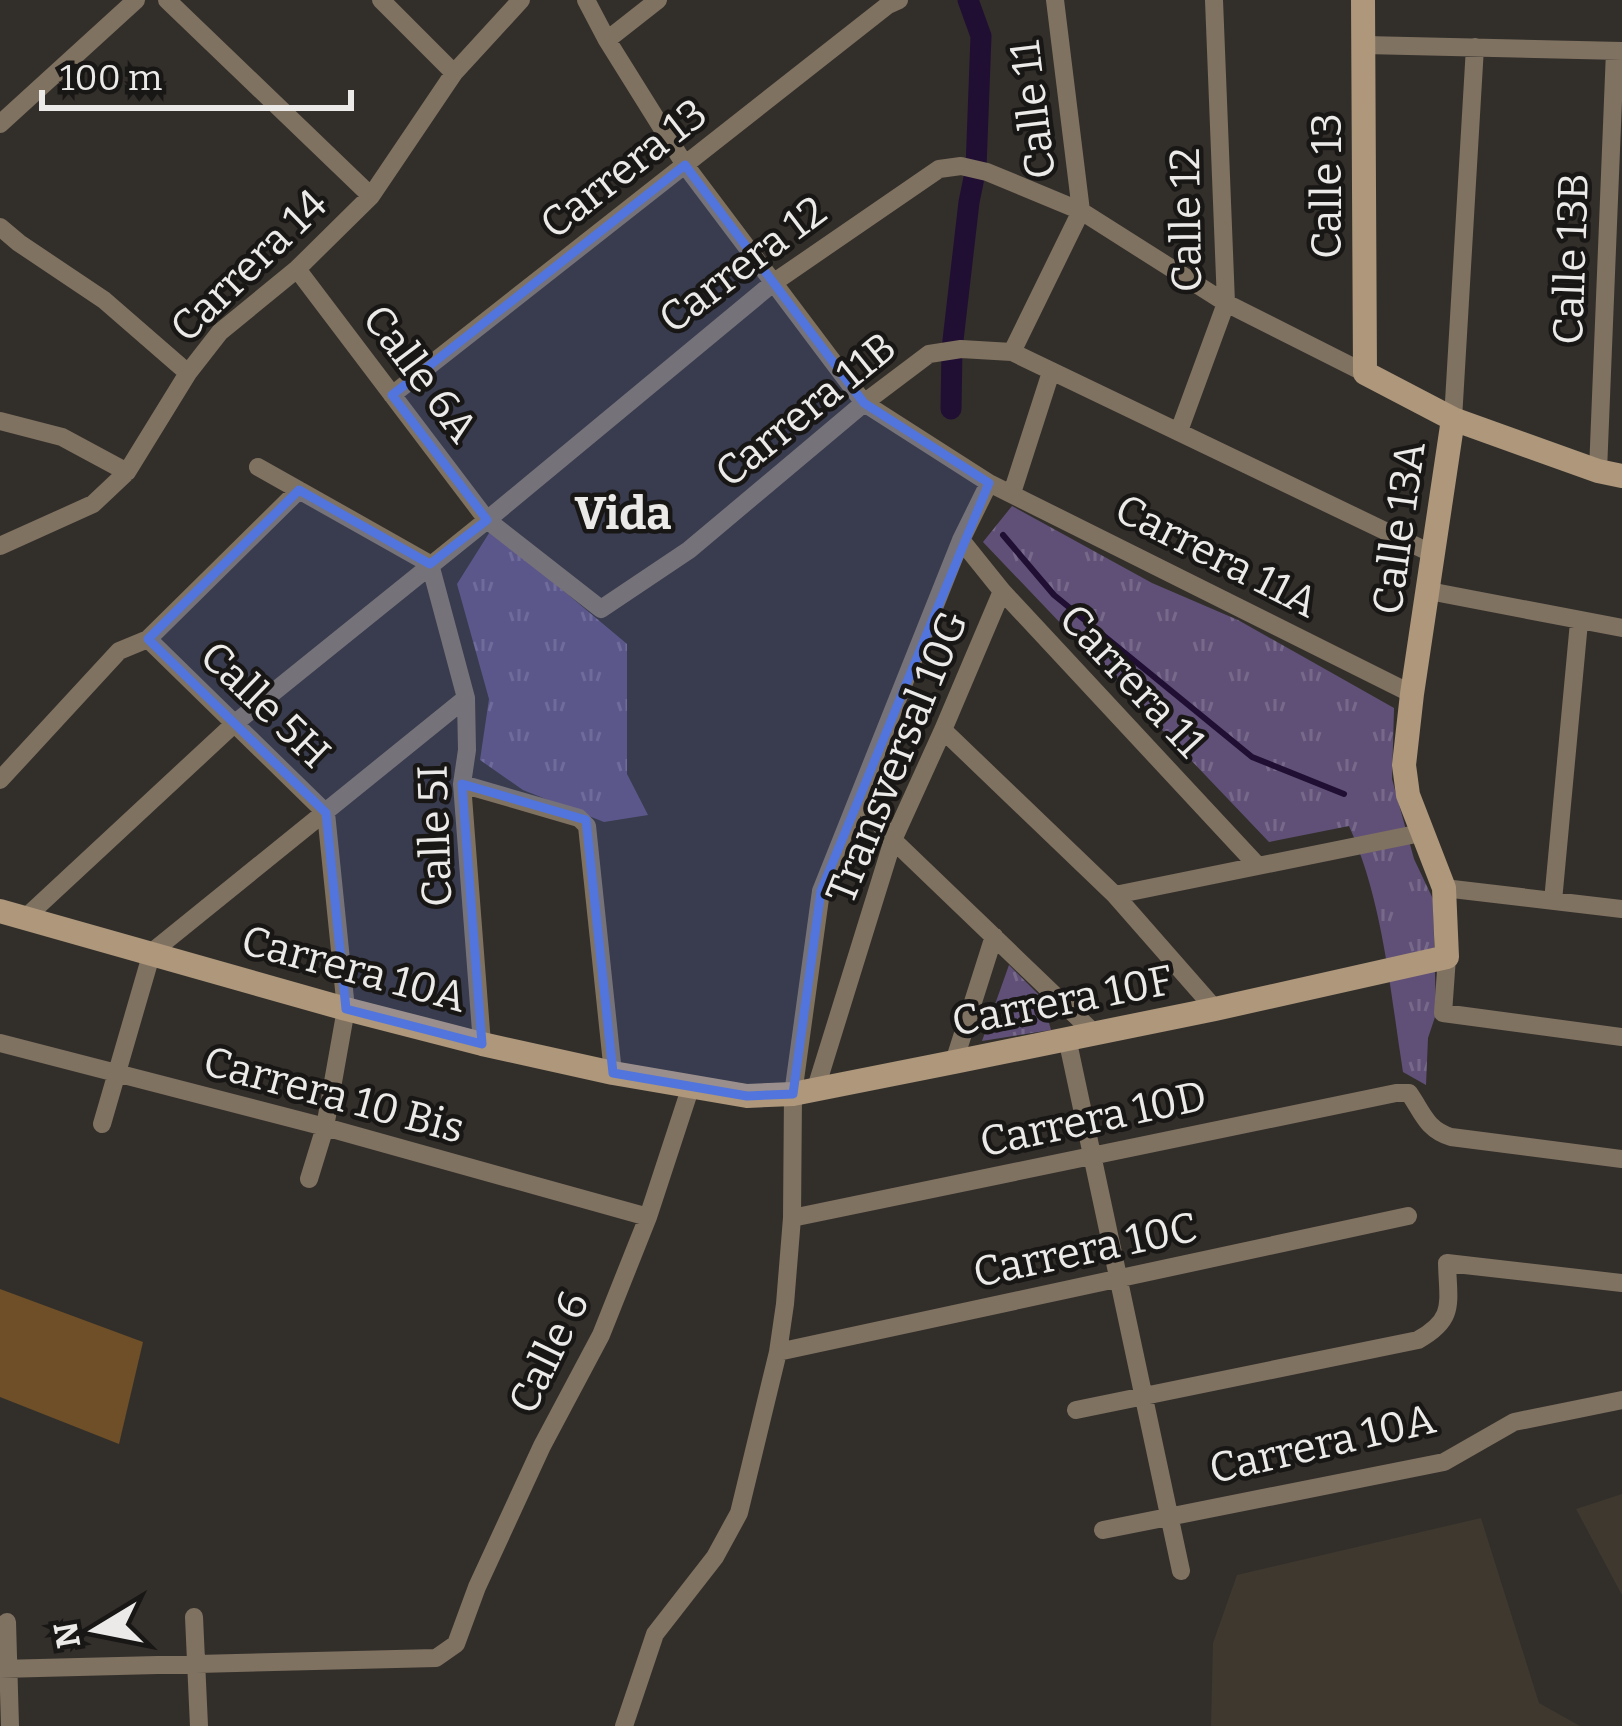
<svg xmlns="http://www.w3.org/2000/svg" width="1622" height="1726" viewBox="0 0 1622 1726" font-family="Bitter,serif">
<defs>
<pattern id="grass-tufts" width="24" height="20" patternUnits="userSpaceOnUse" patternTransform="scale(3)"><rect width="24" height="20" fill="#605077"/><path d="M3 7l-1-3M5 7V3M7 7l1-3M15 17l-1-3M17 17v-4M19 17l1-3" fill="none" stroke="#77698a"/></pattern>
</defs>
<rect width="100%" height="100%" fill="#322f2b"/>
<!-- built -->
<path fill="#3f382f" d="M 1622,1494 L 1622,1595 L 1576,1509 Z
M 1481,1518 L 1539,1703 L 1580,1726 L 1211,1726 L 1213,1643 L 1237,1575 Z"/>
<!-- grass -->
<path fill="url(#grass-tufts)" d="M 1012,506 L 1152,583 L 1238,620 L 1394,708 L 1392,779 L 1414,859 L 1433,899 L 1436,1014 L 1428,1038 L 1426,1085 L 1403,1072 C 1390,990 1383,901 1349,826 L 1269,842 L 983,542 Z
M 491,530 L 627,644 L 627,774 L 648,815 L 604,822 L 523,790 L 480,760 L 489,699 L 457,584 Z
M 1009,965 L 1042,998 L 1051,1030 L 982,1041 Z"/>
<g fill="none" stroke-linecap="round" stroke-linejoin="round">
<!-- stream -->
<path stroke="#200f33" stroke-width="6" d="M 1003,535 L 1054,595 L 1252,757 L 1344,794"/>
<!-- canal -->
<path stroke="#200f33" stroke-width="21" d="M 951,409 L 952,349 L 969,202 L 976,168 L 981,36 L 968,0"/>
</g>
<!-- building -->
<path fill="#6e4f27" d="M 0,1289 L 143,1342 L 119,1444 L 0,1397 Z"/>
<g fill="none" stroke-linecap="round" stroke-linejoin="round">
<!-- street -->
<path stroke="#807261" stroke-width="18" d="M 167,0 L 371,196
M 381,0 L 454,73
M 586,0 L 607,40 L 685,165 L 864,403 L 989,483 L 1412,694
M 607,40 L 658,0
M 1365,45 L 1622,51
M 0,124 L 136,0
M 0,227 L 19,243 L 104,300 L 188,373
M 297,269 L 487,520 L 601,609 L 689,550 L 864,403 L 929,354 L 961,349 L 1012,352 L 1435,555
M 1012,352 L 1081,211 L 1055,0
M 392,395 L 888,5 L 899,0
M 1453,419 L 1475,47
M 0,421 L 62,437 L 127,472
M 1179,431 L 1226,303 L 1214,0
M 258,467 L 430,564 L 466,698 L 467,750 L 462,784 L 482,1044
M 1598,471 L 1615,51
M 1012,493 L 1051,372
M 961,540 L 1002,591 L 1257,865
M 0,546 L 93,504 L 127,472 L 188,373 L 220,332 L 297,269 L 371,196 L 454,73 L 521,0
M 1429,591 L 1622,628
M 148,639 L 326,813 L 346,1009 L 325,1127 L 309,1179
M 943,730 L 1115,895 L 1215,1009
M 0,780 L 119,651 L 148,639 L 299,490
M 462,784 L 579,818 L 587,826 L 613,1073
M 859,800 L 893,840 L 1094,1033
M 1444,888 L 1622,909
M 1115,895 L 1421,833
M 1553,901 L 1579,622
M 24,919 L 234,724 L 487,520 L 773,283 L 939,169 L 961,166 L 987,172 L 1081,211 L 1226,303 L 1365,373
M 1447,957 L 1443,1013 L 1622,1037
M 1067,1038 L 1181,1571
M 0,1043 L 325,1127 L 648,1217
M 954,1062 L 994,936
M 816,1088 L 893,840 L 943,730 L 1002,591
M 102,1124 L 152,952 L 466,698
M 792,1218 L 1396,1093 L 1409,1093 C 1423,1113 1426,1129 1451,1137 L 1622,1159
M 778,1352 L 1408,1216
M 1076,1410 L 1418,1340 C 1456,1319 1448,1303 1447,1263 L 1622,1283
M 1103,1530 L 1444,1462 L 1514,1422 L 1622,1400
M 194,1617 L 199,1726
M 7,1622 L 10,1726
M 0,1669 L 436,1658 L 456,1644 L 477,1587 L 542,1446 L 601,1335 L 648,1217 L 691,1086
M 624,1726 L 655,1634 L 715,1557 L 739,1513 L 778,1352 L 785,1304 L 792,1218 L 793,1094 L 821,891 L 961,540 L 989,483"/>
<!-- secondary -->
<path stroke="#ae977b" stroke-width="24" d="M 1363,0 L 1365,373 L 1453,419 L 1598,471 L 1622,476
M 0,911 L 346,1009 L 482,1044 L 613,1073 L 747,1096 L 793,1094 L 954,1062 L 1215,1009 L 1447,957 L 1444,888 L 1408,795 L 1404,765 L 1412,694 L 1453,419"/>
</g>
<!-- marked area -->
<path fill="#5175dc" fill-opacity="0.2" stroke="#5175dc" stroke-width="9" stroke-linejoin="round" d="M 685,165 L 864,403 L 989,483 L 821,891 L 793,1094 L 747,1096 L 613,1073 L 586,820 L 462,784 L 482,1044 L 346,1009 L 326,813 L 148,639 L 299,490 L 430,564 L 487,520 L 392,395 Z"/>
<g text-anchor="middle" stroke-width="9" stroke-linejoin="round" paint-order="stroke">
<!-- street labels -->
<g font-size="42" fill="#eceae8" stroke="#191716">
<text transform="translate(1032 110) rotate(-97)" y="15">Calle 11</text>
<text transform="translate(623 168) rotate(-38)" y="15">Carrera 13</text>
<text transform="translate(1326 186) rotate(-90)" y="15">Calle 13</text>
<text transform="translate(1185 220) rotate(-91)" y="15">Calle 12</text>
<text transform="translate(1570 259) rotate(-88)" y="15">Calle 13B</text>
<text transform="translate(742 264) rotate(-37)" y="15">Carrera 12</text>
<text transform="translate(248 265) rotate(-44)" y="15">Carrera 14</text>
<text transform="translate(421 373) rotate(53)" y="15">Calle 6A</text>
<text transform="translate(805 409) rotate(-39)" y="15">Carrera 11B</text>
<text transform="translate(1398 528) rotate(-82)" y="15">Calle 13A</text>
<text transform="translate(1217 555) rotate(27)" y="15">Carrera 11A</text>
<text transform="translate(1133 680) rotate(47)" y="15">Carrera 11</text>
<text transform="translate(266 704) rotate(44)" y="15">Calle 5H</text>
<text transform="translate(896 757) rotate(-68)" y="15">Transversal 10G</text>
<text transform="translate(434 836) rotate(-92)" y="15">Calle 5I</text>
<text transform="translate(354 968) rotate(15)" y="15">Carrera 10A</text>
<text transform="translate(1062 1000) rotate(-11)" y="15">Carrera 10F</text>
<text transform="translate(334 1094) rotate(15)" y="15">Carrera 10 Bis</text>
<text transform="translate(1093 1118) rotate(-12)" y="15">Carrera 10D</text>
<text transform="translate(1085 1249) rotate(-12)" y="15">Carrera 10C</text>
<text transform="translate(548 1352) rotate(-64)" y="15">Calle 6</text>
<text transform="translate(1322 1443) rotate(-13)" y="15">Carrera 10A</text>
</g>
<!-- neighbourhood labels -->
<g font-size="45" font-weight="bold" fill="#eceae8" stroke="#191716">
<text x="623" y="529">Vida</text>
</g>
</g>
<!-- north arrow -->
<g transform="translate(96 1630) rotate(260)" stroke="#191716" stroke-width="9" paint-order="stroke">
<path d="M0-9L21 45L0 30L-21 45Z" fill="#eceae8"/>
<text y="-18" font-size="33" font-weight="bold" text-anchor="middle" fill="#eceae8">N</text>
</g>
<!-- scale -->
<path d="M42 90v18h309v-18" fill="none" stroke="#eceae8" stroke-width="6"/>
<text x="60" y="90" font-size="36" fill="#eceae8" stroke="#191716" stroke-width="9" paint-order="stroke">100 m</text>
</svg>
